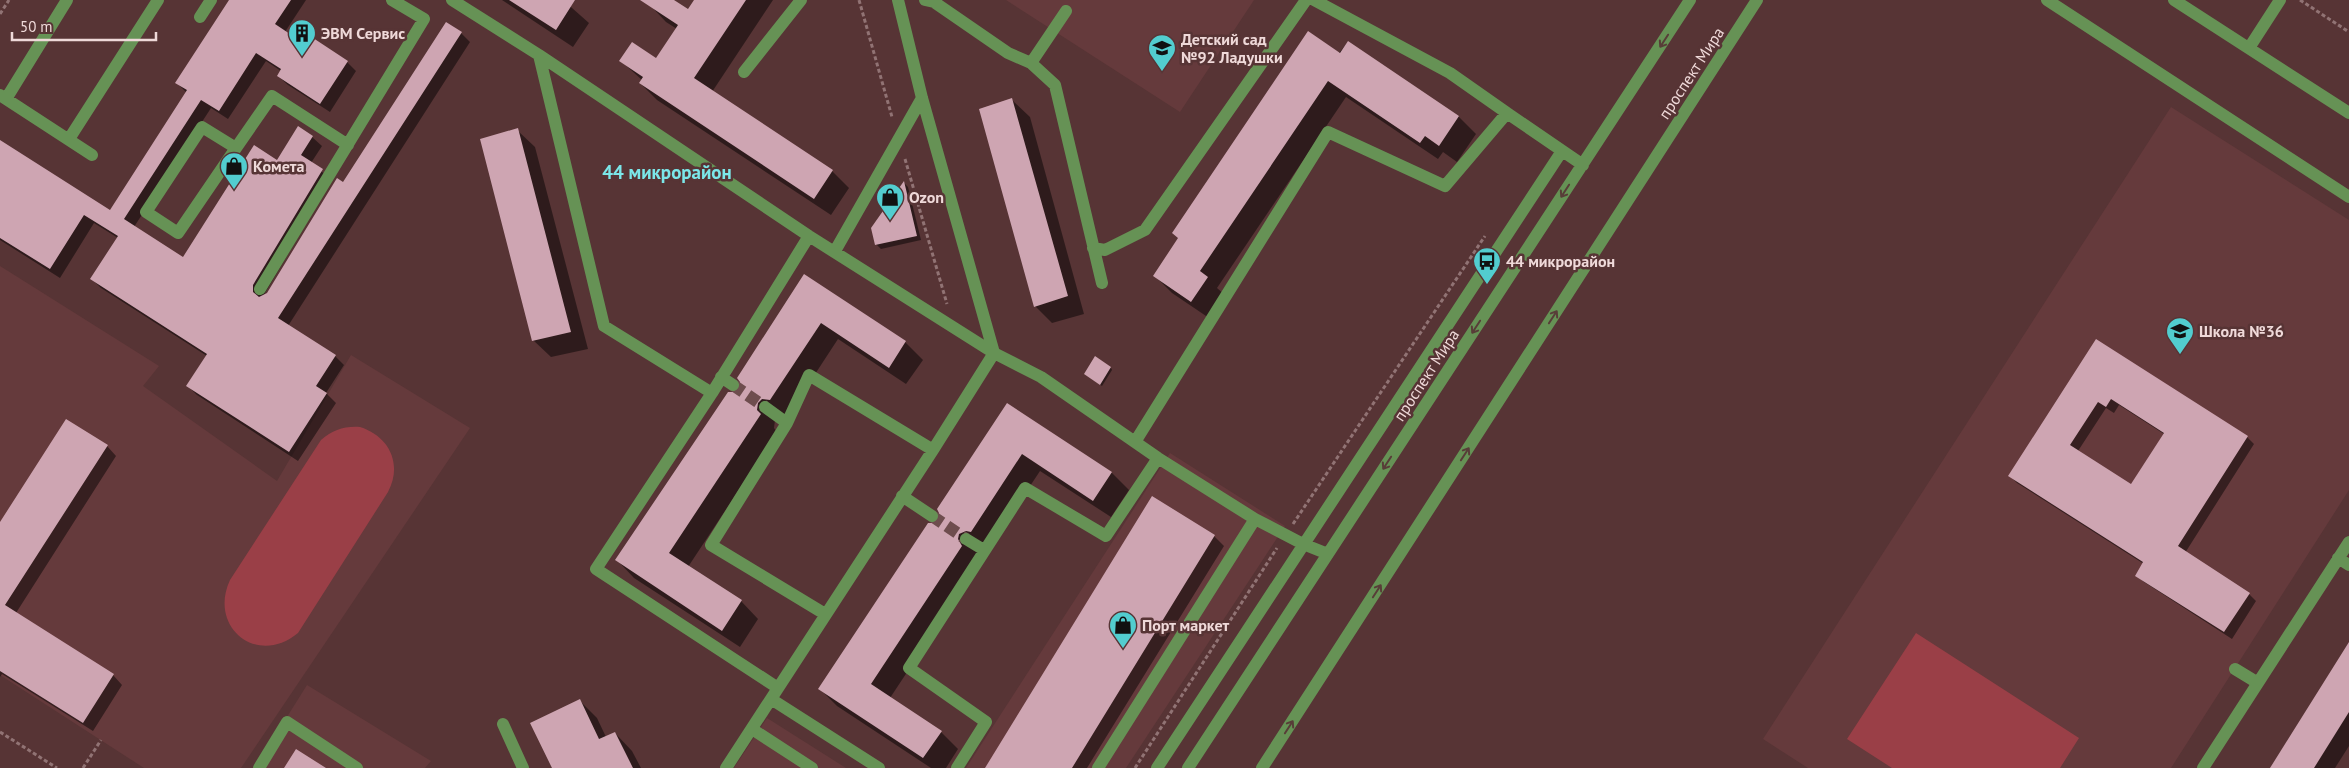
<svg xmlns="http://www.w3.org/2000/svg" width="2349" height="768" viewBox="0 0 2349 768" font-family="'PT Sans',sans-serif">
<rect width="100%" height="100%" fill="#573435"/>
<!-- built -->
<path fill="#653a3c" d="M 1006,0 L 1254,0 L 1180,112 Z
M 2171,107 L 2349,220 L 2349,490 L 2171,768 L 1808,768 L 1763,739 Z
M 0,266 L 159,366 L 143,386 L 277,481 L 351,355 L 470,428 L 241,768 L 144,768 L 0,675 Z
M 1170,453 L 1285,526 L 1126,768 L 966,768 Z
M 307,685 L 431,761 L 425,768 L 255,768 Z
M 767,718 L 846,768 L 734,768 Z"/>
<!-- green -->
<path fill="#9a3f47" d="M 360,427 C 389,436 403,464 388,492 L 298,633 C 257,667 208,627 230,580 L 321,440 C 333,430 344,426 360,427 Z
M 1916,633 L 2079,738 L 2060,768 L 1892,768 L 1847,739 Z"/>
<!-- shadow -->
<path fill="#0007" fill-rule="evenodd" d="M 231,0 L 306,0 L 285,32 L 300,42 L 347,62 L 356,71 L 330,112 L 288,85 L 278,76 L 281,71 L 266,61 L 228,119 L 211,108 L 134,227 L 183,259 L 277,162 L 312,137 L 322,146 L 311,163 L 332,180 L 262,298 L 264,298 L 343,184 L 461,33 L 470,42 L 288,326 L 335,356 L 344,365 L 326,393 L 336,403 L 298,461 L 197,395 L 188,386 L 207,356 L 101,288 L 92,279 L 118,238 L 94,223 L 60,278 L 0,240 L 0,141 L 111,212 L 187,93 L 177,83 Z
M 502,0 L 563,0 L 589,23 L 573,47 Z
M 653,0 L 671,0 L 688,11 L 696,0 L 773,0 L 712,92 L 832,171 L 849,188 L 831,215 L 657,100 L 640,83 L 642,80 L 621,61 L 656,59 L 677,29 L 666,22 L 650,5 Z
M 1348,42 L 1459,117 L 1476,134 L 1457,162 L 1443,152 L 1438,159 L 1346,97 L 1217,288 L 1225,295 L 1209,318 L 1172,293 L 1154,275 Z
M 1012,100 L 1030,117 L 1084,314 L 1052,323 L 1035,306 Z
M 517,130 L 535,147 L 588,349 L 551,357 L 533,340 Z
M 904,183 L 908,187 L 921,240 L 881,249 L 876,244 Z
M 804,276 L 905,342 L 923,360 L 906,384 L 838,339 L 787,417 L 775,420 L 774,428 L 777,432 L 688,567 L 741,601 L 758,619 L 740,647 L 634,578 L 617,560 L 741,390 Z
M 2096,341 L 2247,437 L 2254,444 L 2185,553 L 2249,594 L 2256,601 L 2232,639 L 2144,582 L 2136,575 L 2144,564 L 2017,483 L 2010,476 ZM 2119,405 L 2164,434 L 2131,485 L 2078,451 L 2106,408 L 2114,413 Z
M 1111,368 L 1112,370 L 1102,386 L 1085,374 Z
M 1007,404 L 1112,473 L 1129,490 L 1111,517 L 1040,471 L 890,698 L 941,732 L 958,749 L 946,768 L 931,768 L 837,706 L 820,689 L 940,521 Z
M 107,446 L 116,456 L 16,613 L 113,675 L 122,685 L 93,731 L 2,674 L 0,677 L 0,524 Z
M 1214,536 L 1224,546 L 1087,768 L 986,768 Z
M 2349,649 L 2349,746 L 2335,768 L 2272,768 Z
M 579,700 L 597,718 L 606,737 L 615,733 L 632,751 L 641,768 L 553,768 Z"/>
<!-- building -->
<path fill="#cea5b2" fill-rule="evenodd" d="M 229,0 L 291,0 L 275,24 L 299,40 L 304,32 L 348,61 L 320,104 L 277,76 L 281,69 L 256,53 L 219,111 L 201,100 L 124,219 L 183,257 L 254,145 L 277,160 L 298,126 L 313,136 L 301,155 L 323,169 L 253,285 L 253,292 L 259,297 L 267,293 L 337,178 L 343,182 L 446,22 L 462,32 L 278,318 L 336,355 L 316,386 L 327,393 L 289,452 L 186,386 L 207,354 L 90,279 L 118,236 L 84,215 L 50,269 L 0,238 L 0,140 L 110,210 L 187,90 L 175,83 Z
M 509,0 L 575,0 L 556,30 Z
M 640,0 L 674,0 L 688,9 L 694,0 L 746,0 L 694,78 L 833,170 L 814,199 L 639,83 L 643,77 L 619,61 L 632,42 L 656,58 L 678,25 Z
M 1308,31 L 1340,53 L 1348,41 L 1459,116 L 1439,146 L 1425,136 L 1420,143 L 1328,81 L 1200,271 L 1208,277 L 1191,302 L 1153,276 L 1178,238 L 1172,233 Z
M 1012,98 L 1068,296 L 1034,307 L 979,109 Z
M 518,128 L 571,332 L 532,341 L 480,139 Z
M 904,181 L 917,236 L 875,245 L 871,228 Z
M 804,274 L 906,341 L 889,368 L 821,323 L 770,400 L 762,399 L 758,403 L 757,410 L 761,414 L 669,553 L 742,600 L 722,631 L 615,560 L 728,392 L 736,392 L 740,389 L 740,382 L 737,378 Z
M 2096,339 L 2248,436 L 2178,546 L 2250,593 L 2224,632 L 2135,576 L 2143,562 L 2008,476 ZM 2111,399 L 2164,433 L 2131,484 L 2070,445 L 2098,402 L 2106,407 Z
M 1095,356 L 1111,367 L 1100,385 L 1084,374 Z
M 1007,403 L 1112,472 L 1093,501 L 1022,454 L 971,532 L 966,531 L 959,534 L 958,539 L 962,546 L 871,684 L 942,731 L 923,758 L 818,689 L 928,523 L 935,523 L 939,520 L 939,513 L 937,509 Z
M 66,419 L 108,445 L 5,605 L 114,674 L 83,723 L 0,671 L 0,522 Z
M 1152,496 L 1215,535 L 1072,768 L 985,768 Z
M 2349,642 L 2349,712 L 2314,768 L 2270,768 Z
M 580,699 L 599,739 L 615,732 L 633,768 L 552,768 L 530,723 Z
M 296,749 L 326,768 L 284,768 Z"/>
<g fill="none" stroke-linecap="round" stroke-linejoin="round">
<!-- minor-tunnel -->
<path stroke="#6e4d4e" stroke-width="12" stroke-dasharray="12 6" stroke-linecap="butt" d="M 733,385 L 765,407
M 932,516 L 966,539"/>
<!-- path -->
<path stroke="#917374" stroke-width="3" stroke-dasharray="4 2.5" stroke-linecap="butt" d="M 859,0 L 892,117
M 2300,0 L 2349,32
M 0,14 L 9,0
M 905,159 L 947,304
M 1293,524 L 1485,236
M 0,732 L 57,768
M 83,768 L 101,740
M 1135,768 L 1277,548"/>
<!-- minor -->
<path stroke="#669255" stroke-width="12" d="M 452,0 L 539,55 L 809,236 L 994,353 L 1041,377 L 1158,458 L 1255,519 L 1303,544 L 1328,554
M 925,0 L 934,2 L 1008,53 L 1031,63 L 1055,85 L 1102,283
M 2047,0 L 2349,197
M 2174,0 L 2349,113
M 200,17 L 211,0
M 2249,48 L 2280,0
M 539,55 L 604,326 L 712,393
M 1031,63 L 1066,11
M 744,72 L 801,0
M 0,95 L 92,155
M 6,99 L 67,0
M 1507,113 L 1583,165
M 69,139 L 158,0
M 236,148 L 178,233 L 146,212 L 202,127 L 236,148 L 272,96 L 348,145
M 1093,248 L 1105,250 L 1145,230 L 1306,0
M 835,251 L 922,98
M 260,289 L 424,19 L 392,0
M 721,377 L 733,385
M 765,407 L 787,423
M 1135,442 L 1328,132 L 1445,186 L 1507,113 L 1450,73 L 1314,0
M 902,496 L 932,516
M 966,539 L 984,550
M 2338,558 L 2349,565
M 825,614 L 711,545 L 787,423 L 809,375 L 933,450
M 2235,669 L 2258,683
M 778,688 L 596,569 L 712,393 L 809,236
M 771,699 L 879,768
M 503,724 L 523,768
M 752,729 L 812,768
M 259,768 L 287,722 L 357,768
M 726,768 L 933,450 L 994,353 L 922,98 L 898,0
M 957,768 L 986,722 L 909,668 L 1025,488 L 1106,536 L 1158,458
M 1098,768 L 1255,519
M 1157,768 L 1562,151
M 1188,768 L 1690,0
M 1262,768 L 1757,0
M 2203,768 L 2349,542"/>
</g>
<!-- one-way arrows -->
<defs><path id="oneway-shaft" d="M-6 0H5M1.5-3L5.5 0L1.5 3" fill="none" stroke-width="1.6" stroke-linecap="round" stroke-linejoin="round" transform="scale(1.25)"/></defs>
<g stroke="#583d38">
<use href="#oneway-shaft" transform="translate(1664 41) rotate(123)"/>
<use href="#oneway-shaft" transform="translate(1565 191) rotate(123)"/>
<use href="#oneway-shaft" transform="translate(1553 317) rotate(-57)"/>
<use href="#oneway-shaft" transform="translate(1476 327) rotate(123)"/>
<use href="#oneway-shaft" transform="translate(1465 454) rotate(-57)"/>
<use href="#oneway-shaft" transform="translate(1387 463) rotate(123)"/>
<use href="#oneway-shaft" transform="translate(1377 591) rotate(-57)"/>
<use href="#oneway-shaft" transform="translate(1289 727) rotate(-57)"/>
</g>
<!-- icons -->
<defs>
<g id="building-pin" transform="scale(1.4375)"><path d="M0 17L-7.5 6A9.5 9.5 0 1 1 7.5 6Z" fill="#52cdcf" stroke="#573435"/><path d="M-4-6H4V6H1V3H-1V6H-4ZM-2.5-4.3h1.7v1.8h-1.7ZM.8-4.3h1.7v1.8H.8ZM-2.5-1h1.7V.8h-1.7ZM.8-1h1.7V.8H.8Z" fill="#111"/></g>
<g id="school-pin" transform="scale(1.4375)"><path d="M0 17L-7.5 6A9.5 9.5 0 1 1 7.5 6Z" fill="#52cdcf" stroke="#573435"/><path d="M0-5L7-2L0 1L-7-2ZM-4 1L0 2.5L4 1V4Q0 6-4 4Z" fill="#111"/></g>
<g id="shop-pin" transform="scale(1.4375)"><path d="M0 17L-7.5 6A9.5 9.5 0 1 1 7.5 6Z" fill="#52cdcf" stroke="#573435"/><path d="M-5-2.5h2.3a2.7 3.5 0 0 1 5.4 0H5L5.5 6h-11ZM-1.5-2.5h3a1.5 2.3 0 0 0-3 0Z" fill="#111"/></g>
<g id="bus-pin" transform="scale(1.4375)"><path d="M0 17L-7.5 6A9.5 9.5 0 1 1 7.5 6Z" fill="#52cdcf" stroke="#573435"/><path d="M-5-6H5V4H4V6H2V4H-2V6H-4V4H-5ZM-3.5-4V0h7V-4ZM-3.5 1.2v1.5H-2V1.2ZM2 1.2v1.5H3.5V1.2Z" fill="#111"/></g>
</defs>
<g fill-rule="evenodd">
<use href="#building-pin" x="302" y="33"/>
<use href="#school-pin" x="1162" y="48"/>
<use href="#shop-pin" x="234" y="166"/>
<use href="#shop-pin" x="890" y="197"/>
<use href="#bus-pin" x="1487" y="261"/>
<use href="#school-pin" x="2180" y="331"/>
<use href="#shop-pin" x="1123" y="625"/>
</g>
<g text-anchor="middle" stroke-width="5" stroke-linejoin="round" paint-order="stroke">
<!-- poi labels -->
<g font-size="16" font-weight="bold" fill="#efd9d9" stroke="#573435" text-anchor="start">
<text x="321" y="39">ЭВМ Сервис</text>
<text x="1181" y="45">Детский сад<tspan x="1181" dy="18">№92 Ладушки</tspan></text>
<text x="253" y="172">Комета</text>
<text x="909" y="203">Ozon</text>
<text x="1506" y="267">44 микрорайон</text>
<text x="2199" y="337">Школа №36</text>
<text x="1142" y="631">Порт маркет</text>
</g>
<!-- street labels -->
<g font-size="16" fill="#efd9d9" stroke="#573435">
<text transform="translate(1691 73) rotate(-57)" y="6">проспект Мира</text>
<text transform="translate(1426 375) rotate(-57)" y="6">проспект Мира</text>
</g>
<!-- quarter labels -->
<g font-size="19" font-weight="bold" fill="#7be7e9" stroke="#573435">
<text x="667" y="179">44 микрорайон</text>
</g>
</g>
<!-- scale -->
<path d="M12 32v8h144v-8" fill="none" stroke="#efd9d9" stroke-width="2.5"/>
<text x="20" y="32" font-size="15" fill="#efd9d9" stroke="#573435" stroke-width="4" paint-order="stroke">50 m</text>
</svg>
